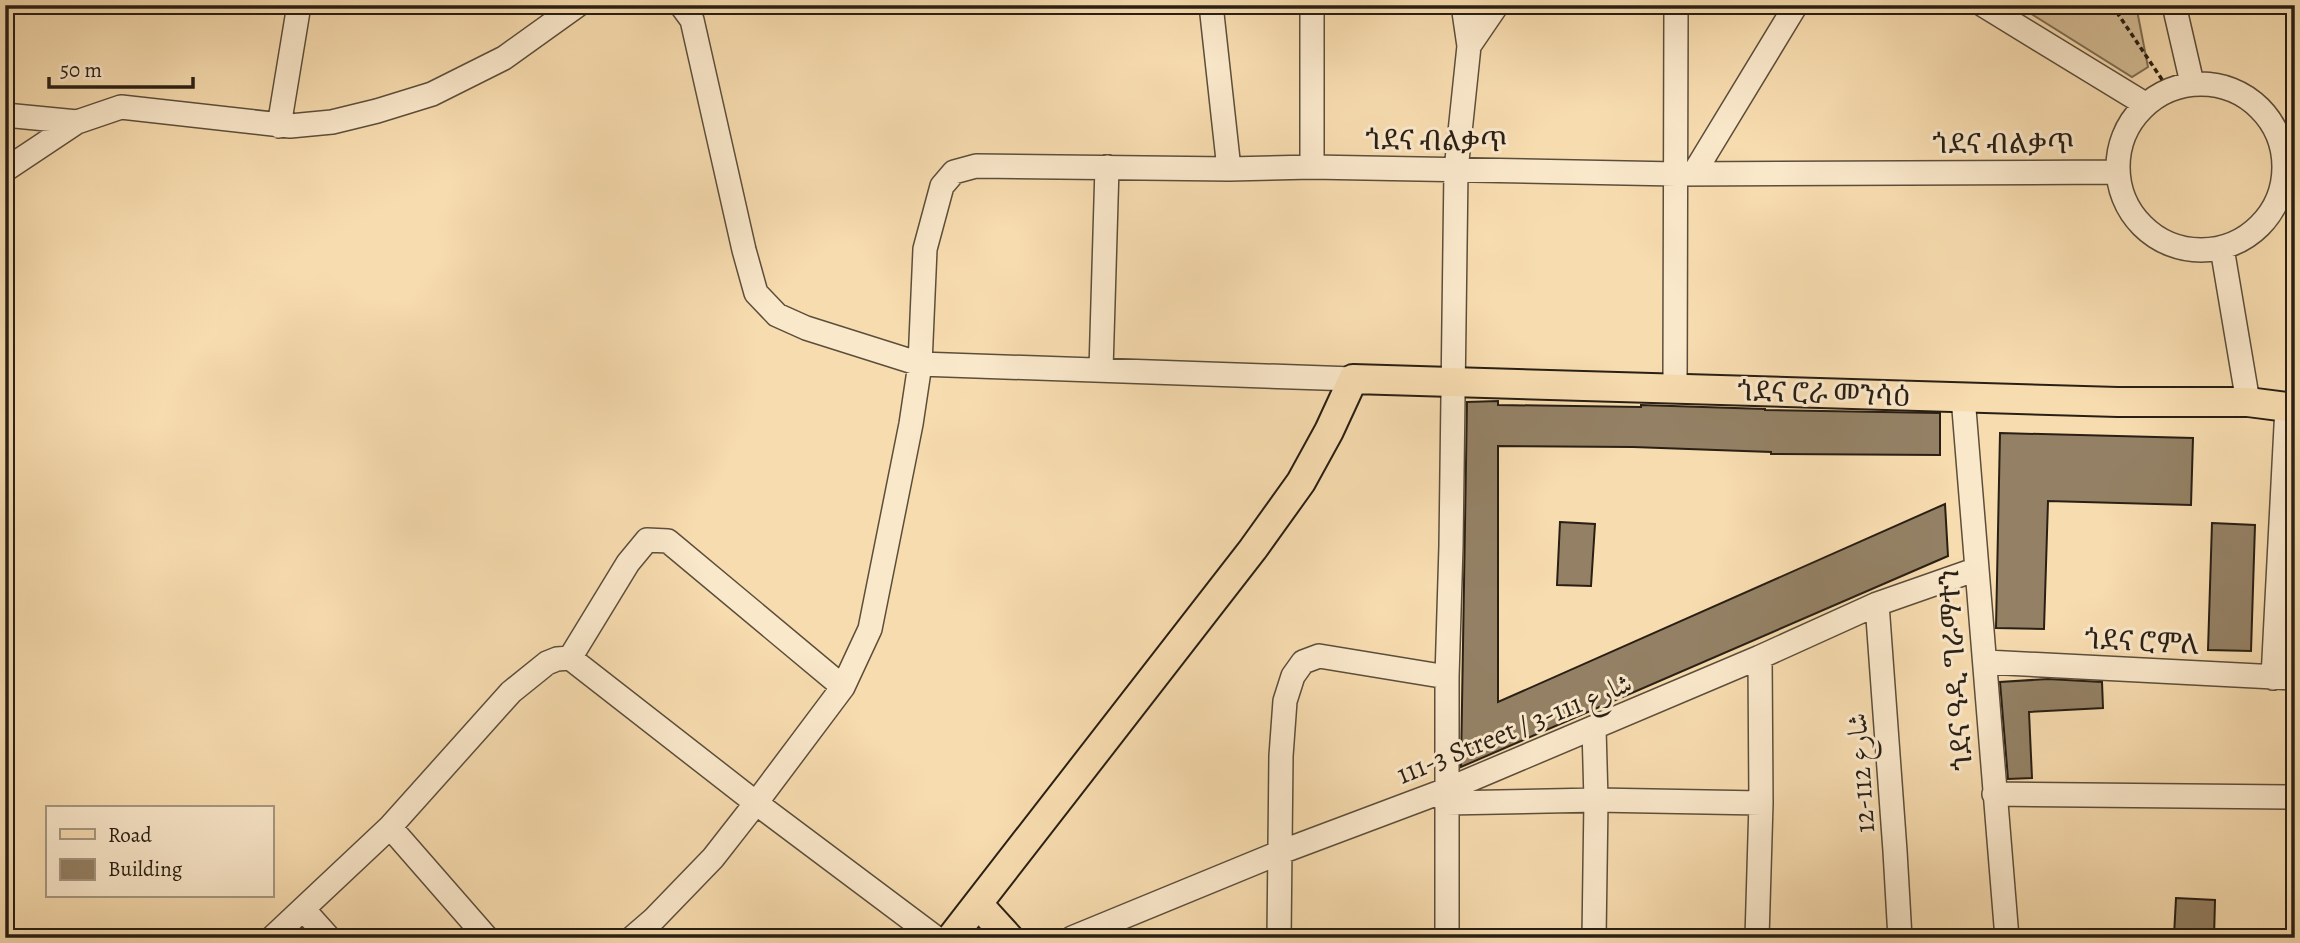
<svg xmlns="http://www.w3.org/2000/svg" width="2300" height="943" viewBox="0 0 2300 943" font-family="Alegreya,Amiri,'Noto Serif Ethiopic',serif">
<rect width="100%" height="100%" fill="#f7dcaf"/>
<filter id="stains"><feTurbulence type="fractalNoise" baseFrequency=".00286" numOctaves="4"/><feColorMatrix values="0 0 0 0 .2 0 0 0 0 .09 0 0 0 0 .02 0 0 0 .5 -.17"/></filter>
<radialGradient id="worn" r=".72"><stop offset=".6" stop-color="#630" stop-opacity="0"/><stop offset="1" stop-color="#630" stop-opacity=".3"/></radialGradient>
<!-- green -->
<path fill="#d4bc95" stroke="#7e6e54" stroke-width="2" d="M 2017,5 L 2136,5 L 2148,67 L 2132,77 Z"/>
<!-- building -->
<path fill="#948165" stroke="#291f14" stroke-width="2" d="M 1498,401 L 1498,405 L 1641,407 L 1641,405 L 1765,409 L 1765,410 L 1940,413 L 1940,455 L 1771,454 L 1771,452 L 1633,447 L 1498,446 L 1498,702 L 1945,504 L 1948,556 L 1461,767 L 1467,402 Z
M 2000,433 L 2193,438 L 2191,505 L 2048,501 L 2044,629 L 1996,628 Z
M 1560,522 L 1595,524 L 1591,586 L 1557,585 Z
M 2212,523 L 2255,525 L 2251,651 L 2208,650 Z
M 2048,679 L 2102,682 L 2103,708 L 2029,712 L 2032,778 L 2008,779 L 2000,682 Z
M 2176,898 L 2215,900 L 2214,938 L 2174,936 Z"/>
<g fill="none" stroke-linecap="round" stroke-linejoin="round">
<!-- minor casing -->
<g stroke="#5c4e3b" stroke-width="26">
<path id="minor" d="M 681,5 L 692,20 L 744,250 L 756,293 L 777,315 L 806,328 L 920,364 L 1353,379
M 1211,5 L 1229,169
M 1983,5 L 2145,104
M 2174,5 L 2192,83
M 1469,46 L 1497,5
M2118 167a83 83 0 1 1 166 0a83 83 0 1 1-166 0Z
M 5,115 L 77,122
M 279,126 L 299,5
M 1312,167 L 1312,5
M 5,170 L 77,122 L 121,107 L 290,126 L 332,122 L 377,111 L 432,94 L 504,58 L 578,5
M 1694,173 L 1796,5
M 2222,248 L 2248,402
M 1101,370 L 1107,167
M 1675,389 L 1676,5
M 1963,397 L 2007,938
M 1877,604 L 1895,851 L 1900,938
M 570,658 L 628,563 L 647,540 L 668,541 L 843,687
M 1986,662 L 2295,678
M 2273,678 L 2287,407
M 1994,794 L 2295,797
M 1446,803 L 1596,800 L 1761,803
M 390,827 L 487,938
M 303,909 L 329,938
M 272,938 L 390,827 L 511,692 L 547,663 L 557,659 L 570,658 L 756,803 L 936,938
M 632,938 L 654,919 L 713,858 L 756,803 L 843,687 L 870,629 L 911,424 L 920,364 L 925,249 L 942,186 L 954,172 L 976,166 L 1229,169 L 1312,167 L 1676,174 L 2117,172
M 1072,938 L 1281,852 L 1446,790 L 1760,657 L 1877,604 L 1977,569
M 1279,938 L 1281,756 L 1285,701 L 1293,676 L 1303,662 L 1319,656 L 1447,677
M 1447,938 L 1447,677 L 1451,546 L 1456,170 L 1469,46 L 1463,5
M 1594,938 L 1596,800 L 1594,728
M 1757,938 L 1761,803 L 1760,657"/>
</g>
<!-- major casing -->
<g stroke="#291f14" stroke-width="32">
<path id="major" d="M 978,904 L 1009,938
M 951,938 L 1253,549 L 1301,482 L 1329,431 L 1353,379 L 2118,402 L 2248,402 L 2295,408"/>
</g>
<!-- path -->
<path stroke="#291f14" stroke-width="3.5" stroke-dasharray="5 3.5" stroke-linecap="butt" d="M 2112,5 L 2169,90"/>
<!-- minor -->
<use href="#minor" stroke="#fae8cb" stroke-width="23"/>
<!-- major -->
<use href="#major" stroke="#f7dcaf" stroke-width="28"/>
</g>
<g text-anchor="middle" stroke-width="6" stroke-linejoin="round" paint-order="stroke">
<!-- street labels -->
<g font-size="28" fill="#291f14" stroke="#fae8cb">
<text transform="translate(1436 140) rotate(1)" y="10">ጎደና ብልቃጥ</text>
<text x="2003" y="153">ጎደና ብልቃጥ</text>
<text transform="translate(1824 393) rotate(2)" y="10">ጎደና ሮራ መንሳዕ</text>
<text transform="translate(2142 641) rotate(3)" y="10">ጎደና ሮምለ</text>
<text transform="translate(1955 670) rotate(-94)" y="10">ጎደና ዓዲ ግራማተን</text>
<text transform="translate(1514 728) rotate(-22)" y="10">111-3 Street / شارع 111-3</text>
<text transform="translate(1860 773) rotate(-94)" y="10">شارع 112-12</text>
</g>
</g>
<!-- margin -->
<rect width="2300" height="943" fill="none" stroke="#f7dcaf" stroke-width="28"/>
<rect x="7" y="7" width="2286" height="929" fill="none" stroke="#291f14" stroke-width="3.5"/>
<rect x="14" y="14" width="2272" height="915" fill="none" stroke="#291f14" stroke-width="2"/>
<!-- legend -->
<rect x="46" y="806" width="228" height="91" fill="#fae8cb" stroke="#a69882" stroke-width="2"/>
<rect x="60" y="829" width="35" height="10" fill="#f7dcaf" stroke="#a69882" stroke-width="2"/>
<text x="108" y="842" font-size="21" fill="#291f14">Road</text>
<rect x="60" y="859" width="35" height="21" fill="#948165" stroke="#a69882" stroke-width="2"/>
<text x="108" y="876" font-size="21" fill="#291f14">Building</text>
<!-- scale -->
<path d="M49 77v10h144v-10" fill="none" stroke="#291f14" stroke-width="3.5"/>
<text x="60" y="77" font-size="21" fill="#291f14" stroke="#fae8cb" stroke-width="5" paint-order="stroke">50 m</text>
<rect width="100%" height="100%" filter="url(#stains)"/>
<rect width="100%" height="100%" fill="url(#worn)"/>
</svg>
